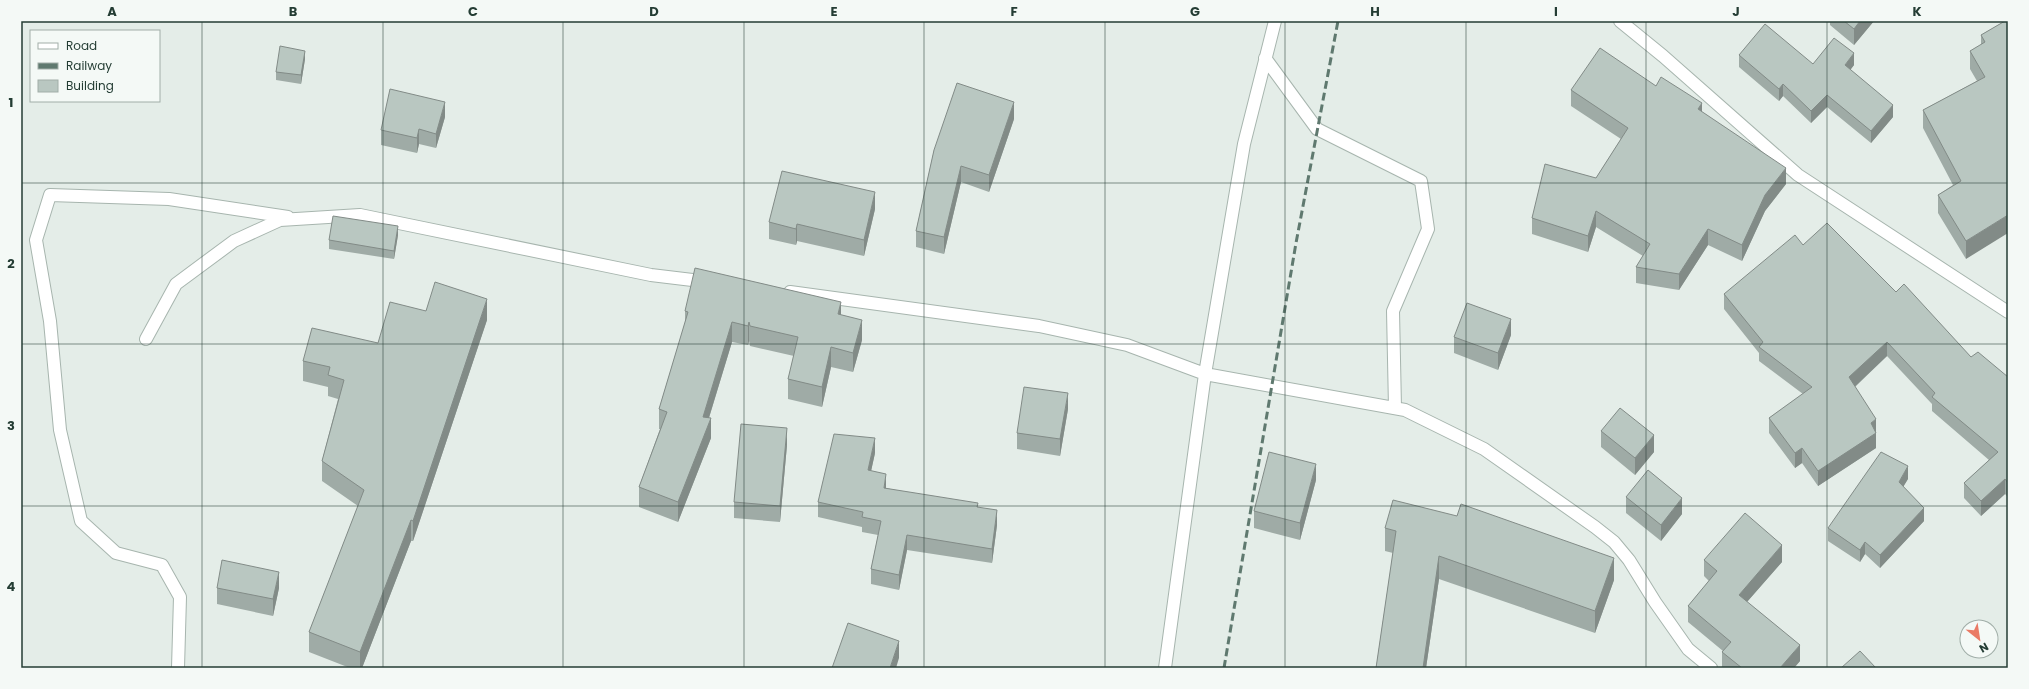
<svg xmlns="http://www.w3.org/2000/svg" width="2029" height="689" viewBox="0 0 2029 689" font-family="Poppins,sans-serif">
<rect width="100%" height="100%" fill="#e4ede8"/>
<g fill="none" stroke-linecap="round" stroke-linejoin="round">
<!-- minor casing -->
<g stroke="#a7b5ae" stroke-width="14">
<path id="minor" d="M 1620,21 L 1663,56 L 1798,175 L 2008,312
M 1265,58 L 1317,129 L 1421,181 L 1428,229 L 1393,311 L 1395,408
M 790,292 L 1039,326 L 1127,345 L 1205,374 L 1405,410 L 1484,449 L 1595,527 L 1614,542 L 1629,560 L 1655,602 L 1688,649 L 1711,668
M 146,339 L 176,284 L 234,241 L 280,220 L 360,215 L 651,275 L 709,282
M 178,668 L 180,597 L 162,565 L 116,553 L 81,521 L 60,430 L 50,321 L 36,240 L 50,195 L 169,199 L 288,217
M 1165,668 L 1205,374 L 1244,144 L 1275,21"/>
</g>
<!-- minor -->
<use href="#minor" stroke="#fff" stroke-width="12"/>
<!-- rail -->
<path stroke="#5f796f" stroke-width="3" stroke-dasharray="8 4" stroke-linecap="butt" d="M 1224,668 L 1296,243 L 1338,21"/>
</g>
<!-- wall -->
<path fill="#9faba6" d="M 1830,21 L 1874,21 L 1854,45 L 1830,25 Z
M 2005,21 L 1966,259 L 1938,213 L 1938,195 L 1953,185 L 1923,128 L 1923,110 L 1977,81 L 1970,69 L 1970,51 L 1981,45 L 1981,35 Z
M 1739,55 L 1813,64 L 1854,65 L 1850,70 L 1893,117 L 1871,143 L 1827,107 L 1811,123 L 1783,96 L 1779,101 L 1739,67 Z
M 305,59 L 301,84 L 276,80 L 276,72 Z
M 1656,86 L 1702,112 L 1786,184 L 1765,211 L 1742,261 L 1708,245 L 1679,290 L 1636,283 L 1636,267 L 1643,256 L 1596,227 L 1588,252 L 1532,234 L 1532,218 L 1596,178 L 1621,139 L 1571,106 L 1571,90 Z
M 445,117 L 436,148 L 419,144 L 417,153 L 381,145 L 381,130 Z
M 1014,119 L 989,192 L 961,182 L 944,254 L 916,247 L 916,231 L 934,150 Z
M 875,209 L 864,256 L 797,241 L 796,245 L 769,239 L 769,222 Z
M 398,235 L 394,259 L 329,249 L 329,240 Z
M 1803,245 L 1896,292 L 1971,357 L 2008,377 L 2008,497 L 2005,494 L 1981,516 L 1964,498 L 1964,483 L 1989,460 L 1932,411 L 1932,404 L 1887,356 L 1855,387 L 1876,434 L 1876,448 L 1818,486 L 1802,463 L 1795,468 L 1769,433 L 1769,418 L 1803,394 L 1759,361 L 1759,353 L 1724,309 L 1724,294 Z
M 426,311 L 487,320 L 413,541 L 411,541 L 362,668 L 350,668 L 309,652 L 309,632 L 358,506 L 322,481 L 322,461 L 338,399 L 328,396 L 328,387 L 303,381 L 303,361 L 378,343 Z
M 685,311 L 841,315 L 862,340 L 853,372 L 831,367 L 822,407 L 788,399 L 788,379 L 794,356 L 750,346 L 749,341 L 748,345 L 732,342 L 709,418 L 711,438 L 678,522 L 639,507 L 639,487 L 660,429 L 659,429 L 659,409 L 685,323 Z
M 1511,335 L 1498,370 L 1454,353 L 1454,337 Z
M 1068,409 L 1060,456 L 1017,449 L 1017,433 Z
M 1601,431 L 1654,452 L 1635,475 L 1601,447 Z
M 787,445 L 780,522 L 734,518 L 734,502 Z
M 875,453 L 871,471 L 886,488 L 978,507 L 997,525 L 992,563 L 907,550 L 899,590 L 871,584 L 871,569 L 878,535 L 862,532 L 862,527 L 818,517 L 818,502 Z
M 1908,479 L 1903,486 L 1924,521 L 1880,568 L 1865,554 L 1860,562 L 1828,541 L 1828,528 Z
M 1316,480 L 1300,540 L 1254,528 L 1254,511 Z
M 1626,497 L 1682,514 L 1661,541 L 1626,513 Z
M 1385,528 L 1614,580 L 1595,633 L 1439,579 L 1426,668 L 1376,668 L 1393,553 L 1385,551 Z
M 1704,560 L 1782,562 L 1747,602 L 1800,661 L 1794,668 L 1722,668 L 1722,652 L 1723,651 L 1688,622 L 1688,606 L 1709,581 L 1704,576 Z
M 217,588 L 279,588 L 273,616 L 217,604 Z"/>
<!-- shaded-wall -->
<path fill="#828b87" d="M 1860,21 L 1874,21 L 1854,45 L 1854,29 Z
M 305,51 L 305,59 L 301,84 L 301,75 Z
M 1854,53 L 1854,65 L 1845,77 L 1845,65 Z
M 1783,84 L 1783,96 L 1779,101 L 1779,89 Z
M 1827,95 L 1827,107 L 1811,123 L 1811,111 Z
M 445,102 L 445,117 L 436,148 L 436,134 Z
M 1014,102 L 1014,119 L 989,192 L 989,175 Z
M 1702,103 L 1702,119 L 1698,109 Z
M 1893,105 L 1893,117 L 1871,143 L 1871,131 Z
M 419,129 L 419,144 L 417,153 L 417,138 Z
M 961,166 L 961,182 L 944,254 L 944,237 Z
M 1786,168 L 1786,184 L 1765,211 L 1742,261 L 1742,245 L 1765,195 Z
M 875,192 L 875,209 L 864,256 L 864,240 Z
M 1596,211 L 1596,227 L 1588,252 L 1588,236 Z
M 2008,215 L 2008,233 L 1966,259 L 1966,241 Z
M 797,224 L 797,241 L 796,245 L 796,229 Z
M 398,226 L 398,235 L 394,259 L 394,251 Z
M 1708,229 L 1708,245 L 1679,290 L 1679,274 Z
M 487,299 L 487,320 L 413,541 L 413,521 Z
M 841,302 L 841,321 L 838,314 Z
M 1511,319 L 1511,335 L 1498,370 L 1498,353 Z
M 862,320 L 862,340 L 853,372 L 853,353 Z
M 732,322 L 732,342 L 703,437 L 703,417 Z
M 749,322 L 749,341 L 748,345 L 748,326 Z
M 1887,342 L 1887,356 L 1849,392 L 1849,377 Z
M 831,347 L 831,367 L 822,407 L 822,387 Z
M 1068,393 L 1068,409 L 1060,456 L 1060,439 Z
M 711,418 L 711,438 L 678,522 L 678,502 Z
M 1876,419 L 1876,448 L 1818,486 L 1818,471 L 1871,423 Z
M 787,428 L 787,445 L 780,522 L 780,506 Z
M 1654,435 L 1654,452 L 1635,475 L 1635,458 Z
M 875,438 L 875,453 L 868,485 L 868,470 Z
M 1802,448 L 1802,463 L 1795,468 L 1795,453 Z
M 1316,464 L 1316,480 L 1300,540 L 1300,523 Z
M 1908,466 L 1908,479 L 1899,494 L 1899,482 Z
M 886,474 L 886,489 L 884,488 Z
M 2005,479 L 2005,494 L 1981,516 L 1981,501 Z
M 1682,498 L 1682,514 L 1661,541 L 1661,525 Z
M 1924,508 L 1924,521 L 1880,568 L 1880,555 Z
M 997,510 L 997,525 L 992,563 L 992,549 Z
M 411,520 L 411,541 L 362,668 L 360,668 L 360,652 Z
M 907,535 L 907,550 L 899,590 L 899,575 Z
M 1865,542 L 1865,554 L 1860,562 L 1860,550 Z
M 1782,545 L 1782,562 L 1739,611 L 1739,595 Z
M 1439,556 L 1439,579 L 1426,668 L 1423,668 Z
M 1614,558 L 1614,580 L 1595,633 L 1595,611 Z
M 279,572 L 279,588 L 273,616 L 273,599 Z
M 899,641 L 899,658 L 896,668 L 890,668 Z
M 1800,645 L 1800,661 L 1794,668 L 1780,668 Z"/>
<!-- building -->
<path fill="#b9c7c1" stroke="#828b87" d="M 1844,21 L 1860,21 L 1854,29 Z
M 2005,21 L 2008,21 L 2008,215 L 1966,241 L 1938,195 L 1961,181 L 1923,110 L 1985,77 L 1970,51 L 1985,42 L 1981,35 Z
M 1765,24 L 1813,64 L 1834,38 L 1854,53 L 1845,65 L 1893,105 L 1871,131 L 1827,95 L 1811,111 L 1783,84 L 1779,89 L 1739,55 Z
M 280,46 L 305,51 L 301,75 L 276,72 Z
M 1600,48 L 1656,86 L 1661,77 L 1702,103 L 1698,109 L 1786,168 L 1765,195 L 1742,245 L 1708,229 L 1679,274 L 1636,267 L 1650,244 L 1596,211 L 1588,236 L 1532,218 L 1545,164 L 1596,178 L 1628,128 L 1571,90 Z
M 957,83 L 1014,102 L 989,175 L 961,166 L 944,237 L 916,231 L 934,150 Z
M 390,89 L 445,102 L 436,134 L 419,129 L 417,138 L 381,130 Z
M 782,171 L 875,192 L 864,240 L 797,224 L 796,229 L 769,222 Z
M 333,216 L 398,226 L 394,251 L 329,240 Z
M 1827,223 L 1896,292 L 1904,284 L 1971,357 L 1978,352 L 2008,377 L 2008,483 L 2005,479 L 1981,501 L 1964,483 L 1998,452 L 1932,397 L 1935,393 L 1887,342 L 1849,377 L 1876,419 L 1871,423 L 1876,433 L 1818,471 L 1802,448 L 1795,453 L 1769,418 L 1812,387 L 1759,347 L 1763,342 L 1724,294 L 1795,235 L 1803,245 Z
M 695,268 L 841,302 L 838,314 L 862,320 L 853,353 L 831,347 L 822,387 L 788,379 L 798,337 L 750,326 L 749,322 L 748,326 L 732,322 L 703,417 L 711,418 L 678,502 L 639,487 L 667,412 L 659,409 L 688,312 L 685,311 Z
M 435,282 L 487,299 L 413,521 L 411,520 L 360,652 L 309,632 L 364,490 L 322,461 L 344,380 L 328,375 L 330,367 L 303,361 L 312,328 L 378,343 L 390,302 L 426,311 Z
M 1467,303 L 1511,319 L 1498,353 L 1454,337 Z
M 1024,387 L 1068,393 L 1060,439 L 1017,433 Z
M 1620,408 L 1654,435 L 1635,458 L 1601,431 Z
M 741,424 L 787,428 L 780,506 L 734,502 Z
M 834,434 L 875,438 L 868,470 L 886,474 L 884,488 L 978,503 L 977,507 L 997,510 L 992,549 L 907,535 L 899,575 L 871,569 L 881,521 L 862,517 L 863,512 L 818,502 Z
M 1269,452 L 1316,464 L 1300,523 L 1254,511 Z
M 1881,452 L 1908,466 L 1899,482 L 1924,508 L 1880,555 L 1865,542 L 1860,550 L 1828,528 Z
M 1648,470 L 1682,498 L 1661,525 L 1626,497 Z
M 1393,500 L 1457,516 L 1461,504 L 1614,558 L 1595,611 L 1439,556 L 1423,668 L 1376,668 L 1396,531 L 1385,528 Z
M 1745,513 L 1782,545 L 1739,595 L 1800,645 L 1780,668 L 1742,668 L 1722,652 L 1731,642 L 1688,606 L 1717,571 L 1704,560 Z
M 222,560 L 279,572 L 273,599 L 217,588 Z
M 848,623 L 899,641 L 890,668 L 832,668 Z
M 1860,651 L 1876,668 L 1841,668 Z"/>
<!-- grid -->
<path fill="none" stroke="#243d34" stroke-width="1" stroke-opacity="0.55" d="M 202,21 L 202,668M 383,21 L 383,668M 563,21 L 563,668M 744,21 L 744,668M 924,21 L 924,668M 1105,21 L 1105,668M 1285,21 L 1285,668M 1466,21 L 1466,668M 1646,21 L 1646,668M 1827,21 L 1827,668M 21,183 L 2008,183M 21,344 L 2008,344M 21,506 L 2008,506"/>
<!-- border -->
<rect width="2029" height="689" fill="none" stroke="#f4f9f6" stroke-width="44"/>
<!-- legend -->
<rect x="30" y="30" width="130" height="72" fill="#f4f9f6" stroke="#a1aea8"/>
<rect x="38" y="43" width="20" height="6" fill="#ffffff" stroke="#a1aea8"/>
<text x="66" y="50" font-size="12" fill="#243d34">Road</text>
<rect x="38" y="63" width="20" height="6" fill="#5f796f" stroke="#a1aea8"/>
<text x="66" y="70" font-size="12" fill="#243d34">Railway</text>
<rect x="38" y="80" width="20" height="12" fill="#b9c7c1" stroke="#a1aea8"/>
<text x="66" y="90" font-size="12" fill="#243d34">Building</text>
<!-- north arrow -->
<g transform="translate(1979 639) rotate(150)"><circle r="19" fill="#f4f9f6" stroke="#a1aea8"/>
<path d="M0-3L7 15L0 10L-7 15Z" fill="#ea7a65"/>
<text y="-6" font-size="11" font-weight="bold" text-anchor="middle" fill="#243d34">N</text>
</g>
<rect x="22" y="22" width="1985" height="645" fill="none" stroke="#243d34" stroke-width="1.5"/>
<g font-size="13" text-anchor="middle" font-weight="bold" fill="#243d34">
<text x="112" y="16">A</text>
<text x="293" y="16">B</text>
<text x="473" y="16">C</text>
<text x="654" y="16">D</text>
<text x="834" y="16">E</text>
<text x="1014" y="16">F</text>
<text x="1195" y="16">G</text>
<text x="1375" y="16">H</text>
<text x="1556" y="16">I</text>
<text x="1736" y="16">J</text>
<text x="1917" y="16">K</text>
<text x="11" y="107">1</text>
<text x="11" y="268">2</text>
<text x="11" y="430">3</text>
<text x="11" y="591">4</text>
</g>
</svg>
